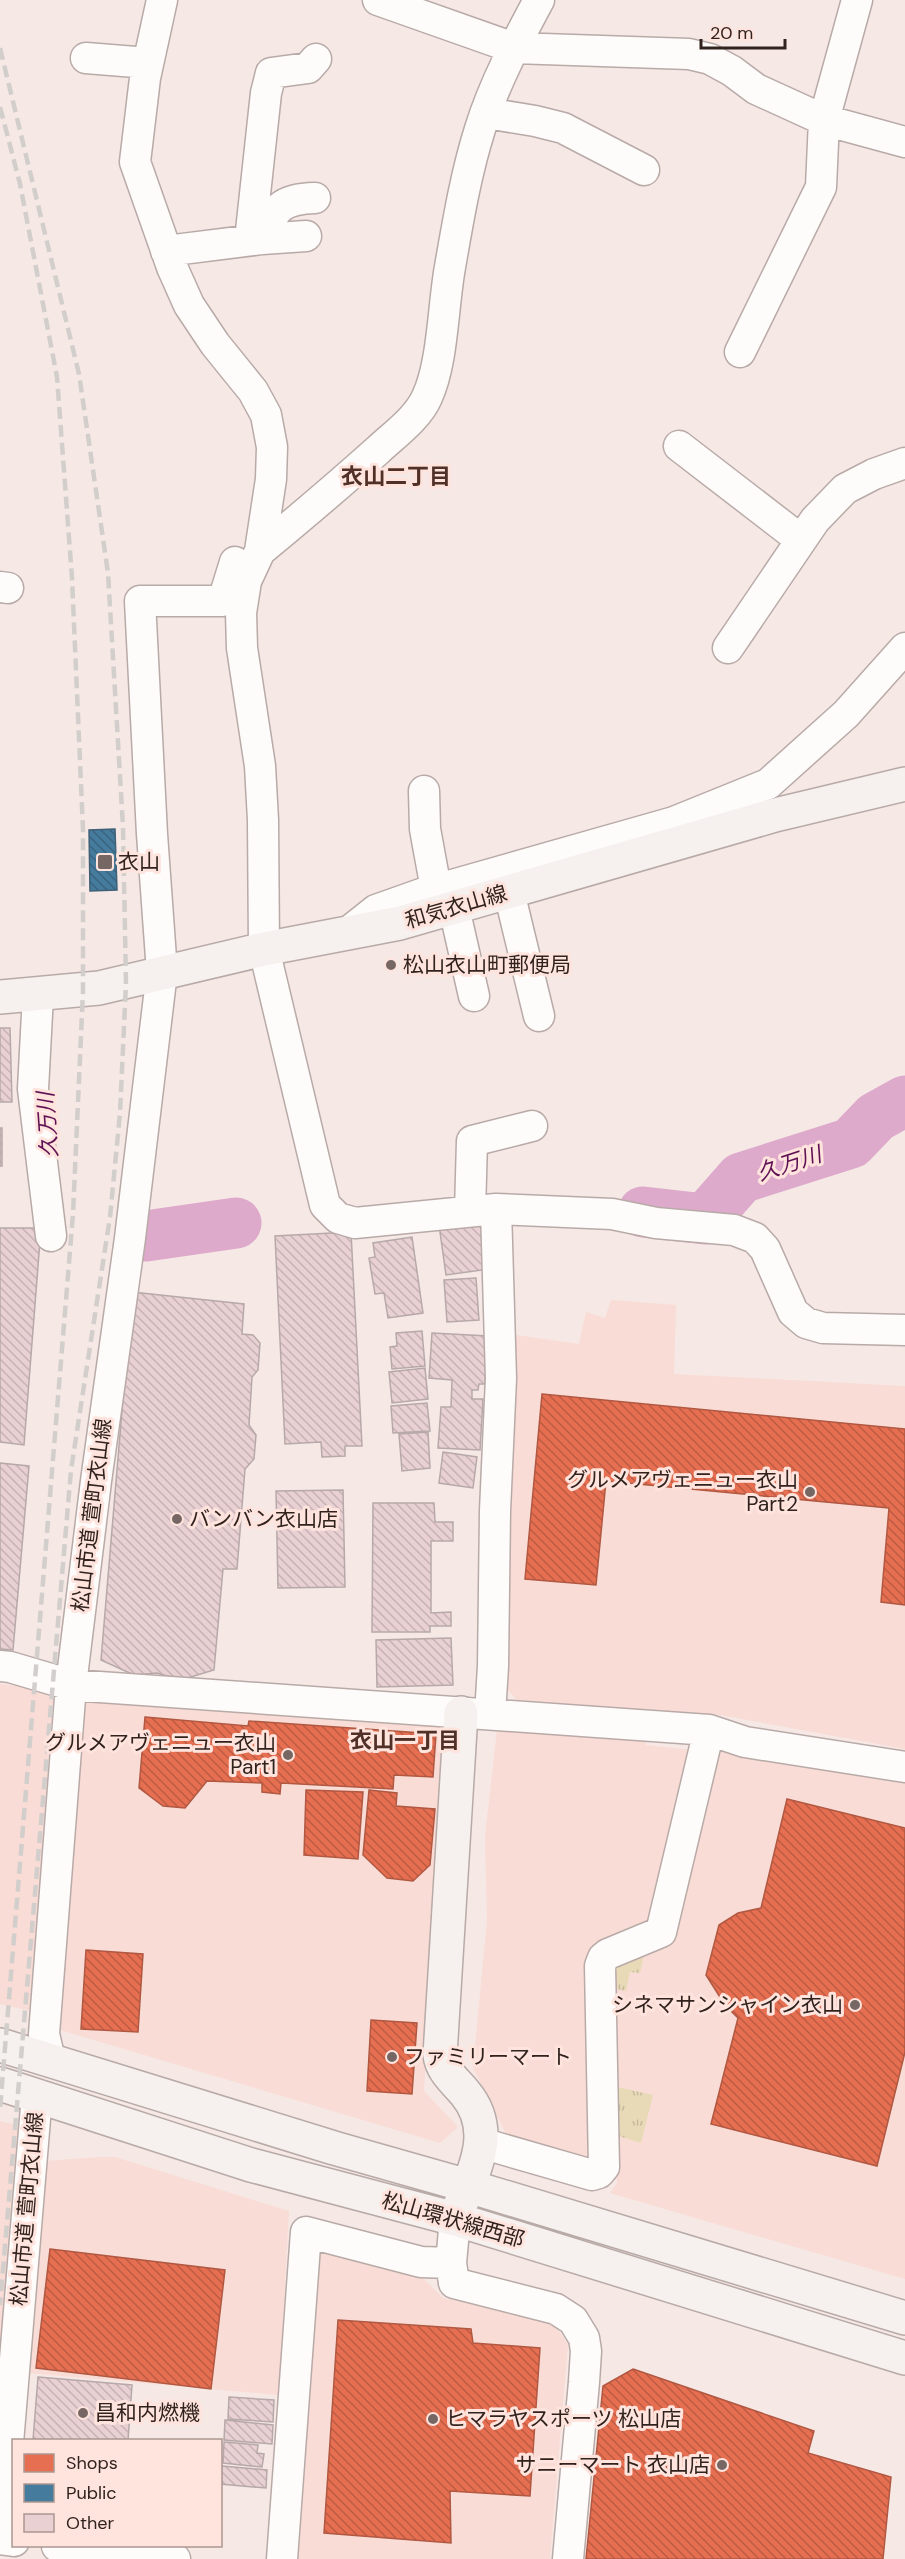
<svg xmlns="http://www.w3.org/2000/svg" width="905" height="2559" viewBox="0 0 905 2559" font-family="'DM Sans','Noto Sans JP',sans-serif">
<defs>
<pattern id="grass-tufts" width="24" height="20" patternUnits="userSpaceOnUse" patternTransform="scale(1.5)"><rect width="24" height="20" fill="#e8dab7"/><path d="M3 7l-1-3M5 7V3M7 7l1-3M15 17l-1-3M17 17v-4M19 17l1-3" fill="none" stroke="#c7bb9d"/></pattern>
<pattern id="shops-back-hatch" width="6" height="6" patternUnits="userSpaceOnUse" patternTransform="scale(1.5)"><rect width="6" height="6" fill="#e76f51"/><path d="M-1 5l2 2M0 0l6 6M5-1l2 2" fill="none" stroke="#bc5b43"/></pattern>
<pattern id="public-back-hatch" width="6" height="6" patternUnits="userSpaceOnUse" patternTransform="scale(1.5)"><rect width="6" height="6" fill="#457b9d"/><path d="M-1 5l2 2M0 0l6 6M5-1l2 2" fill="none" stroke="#3a647f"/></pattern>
<pattern id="building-back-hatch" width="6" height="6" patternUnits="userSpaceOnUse" patternTransform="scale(1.5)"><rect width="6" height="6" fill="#e8d0d3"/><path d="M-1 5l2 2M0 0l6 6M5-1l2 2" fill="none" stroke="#c7b2b5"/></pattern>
</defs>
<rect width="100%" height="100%" fill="#f6e8e5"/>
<!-- built -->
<path fill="#f9dcd5" d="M 611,1300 L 676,1305 L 674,1374 L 905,1386 L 905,1749 L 720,1715 L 517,1700 L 503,1685 L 509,1334 L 579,1344 L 586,1312 L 605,1318 Z
M 0,1684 L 58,1690 L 32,2011 L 0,2004 Z
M 89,1697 L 430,1721 L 446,1731 L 424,2091 L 458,2127 L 440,2143 L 60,2030 L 72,1824 L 83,1701 Z
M 497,1730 L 645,1739 L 646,1745 L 692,1750 L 652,1922 L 595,1943 L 588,1953 L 593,2154 L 585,2161 L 509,2140 L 473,2068 L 487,1920 L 485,1836 Z
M 719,1749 L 905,1782 L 905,2279 L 610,2193 L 617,2183 L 611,1973 L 644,1954 L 673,1942 Z
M 0,2121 L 22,2126 L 0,2396 Z
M 101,2157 L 115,2157 L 289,2211 L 279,2395 L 28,2373 L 44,2161 Z
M 322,2251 L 416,2271 L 443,2298 L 552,2322 L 568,2344 L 550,2559 L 285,2559 L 306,2258 Z"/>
<!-- grass -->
<path fill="url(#grass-tufts)" d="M 644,1954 L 640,1973 L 630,1972 L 626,1991 L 612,1988 L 614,1966 Z
M 613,2086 L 653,2095 L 641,2143 L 615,2135 Z"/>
<!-- shops -->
<path fill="url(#shops-back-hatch)" stroke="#b05842" stroke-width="1.5" d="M 542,1394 L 905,1429 L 905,1605 L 881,1602 L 889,1508 L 606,1481 L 596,1585 L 525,1579 Z
M 145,1717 L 248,1726 L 249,1721 L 436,1734 L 433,1777 L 394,1775 L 393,1789 L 281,1783 L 280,1794 L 262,1792 L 262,1783 L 207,1781 L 185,1808 L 163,1806 L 139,1788 Z
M 306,1790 L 363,1792 L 358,1859 L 304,1855 Z
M 369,1790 L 397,1793 L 396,1806 L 435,1809 L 430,1865 L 413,1881 L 387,1878 L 363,1855 Z
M 787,1799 L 905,1828 L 905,2052 L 877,2166 L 711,2124 L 738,2018 L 725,2005 L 706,1975 L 719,1925 L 738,1913 L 761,1908 Z
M 86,1950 L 143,1954 L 138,2032 L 81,2029 Z
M 371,2020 L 417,2023 L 412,2094 L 367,2091 Z
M 50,2249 L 225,2270 L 211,2389 L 36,2368 Z
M 338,2320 L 471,2329 L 473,2343 L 540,2348 L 530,2496 L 450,2491 L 451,2543 L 324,2533 Z
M 633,2369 L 814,2431 L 808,2453 L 891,2477 L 883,2559 L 586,2559 L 603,2386 Z"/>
<!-- public -->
<path fill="url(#public-back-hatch)" stroke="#3f6077" stroke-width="1.5" d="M 115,829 L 117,890 L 90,891 L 89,830 Z"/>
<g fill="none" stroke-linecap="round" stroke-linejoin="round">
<!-- river -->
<path stroke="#deaacc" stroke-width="51" d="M 643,1212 L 705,1219 L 741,1178 L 851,1143 L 876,1117 L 905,1101
M 146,1236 L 236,1223"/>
</g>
<!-- building -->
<path fill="url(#building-back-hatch)" stroke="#b7a9a9" stroke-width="1.5" d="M 0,1028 L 10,1028 L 12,1102 L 0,1102 Z
M 0,1128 L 2,1128 L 2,1166 L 0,1166 Z
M 483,1220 L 489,1269 L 446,1275 L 439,1225 Z
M 0,1228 L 41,1228 L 24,1445 L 0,1442 Z
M 351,1232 L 362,1446 L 345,1446 L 345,1456 L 322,1457 L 321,1442 L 285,1444 L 275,1236 Z
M 412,1237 L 423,1313 L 388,1318 L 384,1293 L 375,1294 L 369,1258 L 375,1257 L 373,1243 Z
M 476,1278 L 479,1320 L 447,1322 L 444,1280 Z
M 132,1292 L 244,1304 L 242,1334 L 253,1335 L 260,1343 L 258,1370 L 252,1377 L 249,1425 L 256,1435 L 254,1459 L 245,1469 L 237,1569 L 223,1569 L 214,1670 L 181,1680 L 157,1673 L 134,1675 L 101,1660 Z
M 422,1331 L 425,1366 L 392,1369 L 390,1347 L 397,1346 L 396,1333 Z
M 432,1333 L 488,1336 L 485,1384 L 479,1384 L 478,1390 L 472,1390 L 472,1399 L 483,1399 L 480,1450 L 438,1448 L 441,1407 L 451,1407 L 452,1380 L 429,1378 Z
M 425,1368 L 428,1399 L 392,1403 L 389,1372 Z
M 427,1403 L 430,1431 L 393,1433 L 391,1406 Z
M 428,1432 L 430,1468 L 402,1471 L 399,1434 Z
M 443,1452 L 477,1457 L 473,1488 L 439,1483 Z
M 0,1463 L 29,1466 L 13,1650 L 0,1649 Z
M 343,1490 L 345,1587 L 278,1588 L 276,1491 Z
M 373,1503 L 434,1503 L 435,1522 L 453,1522 L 453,1541 L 431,1541 L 431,1613 L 451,1612 L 451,1626 L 430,1626 L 430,1632 L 372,1632 Z
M 451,1638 L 453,1685 L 377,1687 L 376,1640 Z
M 38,2377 L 132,2385 L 128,2440 L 33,2440 Z
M 229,2397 L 274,2400 L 273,2422 L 228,2419 Z
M 225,2420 L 273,2425 L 272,2444 L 224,2440 Z
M 224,2442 L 258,2445 L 257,2453 L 264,2454 L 262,2467 L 223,2463 Z
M 222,2466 L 267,2470 L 266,2488 L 220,2484 Z"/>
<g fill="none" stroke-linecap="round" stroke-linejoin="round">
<!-- street casing -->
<g stroke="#b8aaa7" stroke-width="33">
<path id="street" d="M 162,0 L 145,78 L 135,162 L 172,267 L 189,305 L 215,344 L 253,391 L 266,415 L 272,447 L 271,479 L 260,551 L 246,581 L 241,613 L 242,648 L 260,766 L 263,820 L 264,949 L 325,1205 L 338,1218 L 355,1223 L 496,1209 L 612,1214 L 656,1223 L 734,1230 L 755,1238 L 765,1249 L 793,1312 L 806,1323 L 823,1328 L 905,1330
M 378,0 L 514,48 L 689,54 L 710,59 L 732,71 L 756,89 L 824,120 L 905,142
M 86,58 L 148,63
M 486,113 L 535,121 L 563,128 L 644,170
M 262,239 L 306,236
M 250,240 L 266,93 L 271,73 L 308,68 L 316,59
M 166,251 L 262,239 C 274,208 281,199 315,198
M 740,352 L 821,187 L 824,120 L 857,0
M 679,446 L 801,540
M 260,551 C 300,518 339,485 378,450 C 394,435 418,418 427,397 C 443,363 443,305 450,267 C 458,221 466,173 480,129 C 494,84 517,41 539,0
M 0,587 L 8,588
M 728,648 L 815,520 L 845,489 L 874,474 L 905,463
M 424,791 L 425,829 L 436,889
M 509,892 L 539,1016
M 454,908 L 474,996
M 347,933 L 376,910 L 424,893 L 674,822 L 768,784 L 846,714 L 905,648
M 38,995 L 33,1089 L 51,1236
M 470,1211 L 472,1141 L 532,1126
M 0,1666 L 10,1667 L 71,1685 L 709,1730 L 745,1742 L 905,1767
M 490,1714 L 493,1666 L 495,1511 L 501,1378 L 496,1209
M 50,2060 L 44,2034 L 71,1685 L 96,1481 L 130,1238 L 162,972 L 152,834 L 140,601 L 223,601 L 235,562
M 481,2143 L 592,2175 L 599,2173 L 604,2167 L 600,1966 L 603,1958 L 608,1954 L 661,1932 L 709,1730
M 455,2219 L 451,2263 L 454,2283 L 556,2309 L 573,2320 L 584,2338 L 586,2351 L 584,2382 L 568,2559
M 14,2541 L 0,2539 L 37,2095
M 57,2546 L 175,2559
M 282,2559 L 306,2232 L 421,2262 L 451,2263"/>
</g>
<!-- secondary casing -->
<g stroke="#b8aaa7" stroke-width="36">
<path id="secondary" d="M 0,997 L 99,988 L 264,949 L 400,923 L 775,815 L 905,784
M 0,2045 L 334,2148 L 468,2186 L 905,2318
M 0,2084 L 251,2165 L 455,2219 L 905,2358
M 460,2206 C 475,2168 496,2130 465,2093 C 455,2081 442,2071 440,2055 L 461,1713"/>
</g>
<!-- street -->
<use href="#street" stroke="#fefcfb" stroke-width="30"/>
<!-- secondary -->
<use href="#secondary" stroke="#f6f1ee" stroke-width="33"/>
<!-- rail -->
<path stroke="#d2cecc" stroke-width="4.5" stroke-dasharray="12 6" stroke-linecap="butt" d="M 0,48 L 79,374 L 108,573 L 123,827 L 126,983 L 120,1113 L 110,1217 L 71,1470 L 0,2305
M 0,107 L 20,184 L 57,377 L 72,578 L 83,830 L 83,991 L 73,1214 L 0,2109"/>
</g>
<!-- markers -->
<g fill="#766764" stroke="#fee4dd" stroke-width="2">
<rect x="97" y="854" width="16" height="16" rx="3"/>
<circle cx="391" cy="965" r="6"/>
<circle cx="810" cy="1492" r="6"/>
<circle cx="177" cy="1519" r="6"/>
<circle cx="288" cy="1755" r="6"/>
<circle cx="855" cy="2005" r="6"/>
<circle cx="392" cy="2057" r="6"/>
<circle cx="83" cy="2413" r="6"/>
<circle cx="433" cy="2419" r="6"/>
<circle cx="722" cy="2465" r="6"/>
</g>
<g text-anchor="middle" stroke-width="6" stroke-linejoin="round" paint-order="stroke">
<!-- poi labels -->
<g font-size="21" fill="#31221e" stroke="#fee4dd" text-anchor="start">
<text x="118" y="869">衣山</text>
<text x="403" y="972">松山衣山町郵便局</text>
<text x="798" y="1487" text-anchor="end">グルメアヴェニュー衣山<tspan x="798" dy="24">Part2</tspan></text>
<text x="189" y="1526">バンバン衣山店</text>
<text x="276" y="1750" text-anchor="end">グルメアヴェニュー衣山<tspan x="276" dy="24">Part1</tspan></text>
<text x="843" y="2012" text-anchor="end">シネマサンシャイン衣山</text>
<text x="404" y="2064">ファミリーマート</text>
<text x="95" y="2420">昌和内燃機</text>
<text x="445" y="2426">ヒマラヤスポーツ 松山店</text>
<text x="710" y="2472" text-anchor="end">サニーマート 衣山店</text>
</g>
<!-- street labels -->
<g font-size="21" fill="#31221e" stroke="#fee4dd">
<text transform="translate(456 907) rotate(-16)" y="7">和気衣山線</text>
<text transform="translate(92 1515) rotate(-83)" y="7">松山市道 萱町衣山線</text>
<text transform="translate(27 2209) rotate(-85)" y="7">松山市道 萱町衣山線</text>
<text transform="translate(453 2220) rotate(16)" y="7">松山環状線西部</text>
</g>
<!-- neighbourhood labels -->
<g font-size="22" font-weight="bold" fill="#503027" stroke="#fee4dd">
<text x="396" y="484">衣山二丁目</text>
<text x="405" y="1748">衣山一丁目</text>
</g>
<!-- water labels -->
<g font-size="22" font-style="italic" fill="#601153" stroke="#fee4dd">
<text transform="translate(47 1125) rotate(-94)" y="8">久万川</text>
<text transform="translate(789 1163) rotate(-18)" y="8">久万川</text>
</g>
</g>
<!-- legend -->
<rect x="12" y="2439" width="210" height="108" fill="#fee4dd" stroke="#ac9691" stroke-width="1.5"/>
<rect x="24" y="2454" width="30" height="18" fill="#e76f51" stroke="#ac9691" stroke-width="1.5"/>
<text x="66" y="2469" font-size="18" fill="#31221e">Shops</text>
<rect x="24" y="2484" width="30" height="18" fill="#457b9d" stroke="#ac9691" stroke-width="1.5"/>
<text x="66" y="2499" font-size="18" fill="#31221e">Public</text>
<rect x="24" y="2514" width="30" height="18" fill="#e8d0d3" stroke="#ac9691" stroke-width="1.5"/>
<text x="66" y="2529" font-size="18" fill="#31221e">Other</text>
<!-- scale -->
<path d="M701 39v9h84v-9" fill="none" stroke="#31221e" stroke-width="3"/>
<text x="710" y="39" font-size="18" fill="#31221e" stroke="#fee4dd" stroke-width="4.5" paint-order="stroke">20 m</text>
</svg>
